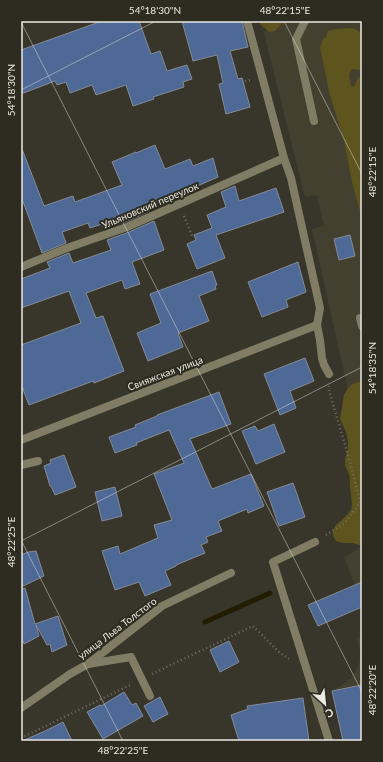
<svg xmlns="http://www.w3.org/2000/svg" width="383" height="762" viewBox="0 0 383 762" font-family="Lato,sans-serif">
<rect width="100%" height="100%" fill="#38362b"/>
<!-- built -->
<path fill="#434030" d="M 274,21 L 362,21 L 362,453 L 312,229 L 324,226 L 317,195 L 305,197 L 264,33 Z
M 362,546 L 362,602 L 344,558 Z
M 362,635 L 362,741 L 343,741 L 332,691 L 342,685 L 351,678 L 356,671 L 359,664 L 361,656 L 359,646 L 356,638 Z"/>
<!-- green -->
<path fill="#5e541e" d="M 259,21 L 284,21 L 275,31 L 269,32 L 260,24 Z
M 351,28 C 357,29 359,31 362,36 L 362,68 L 361,70 L 352,69 L 349,74 L 351,86 L 354,87 L 358,78 L 362,76 L 362,107 L 360,109 L 362,111 L 362,218 L 353,186 L 344,141 L 330,95 L 320,48 L 323,39 L 326,37 L 328,31 L 336,29 Z
M 362,381 L 362,546 L 353,543 L 344,543 L 339,542 L 336,541 L 333,536 L 333,531 L 335,526 L 346,516 L 351,510 L 352,505 L 350,486 L 350,477 L 345,465 L 345,459 L 348,448 L 348,441 L 346,432 L 340,419 L 342,408 L 343,401 L 344,395 L 348,388 L 353,384 Z"/>
<g fill="none" stroke-linecap="round" stroke-linejoin="round">
<!-- stream -->
<path stroke="#221d00" stroke-width="5" d="M 205,622 L 270,593"/>
</g>
<!-- building -->
<path fill="#4f6997" stroke="#848b96" d="M 102,21 L 139,21 L 151,54 L 160,51 L 167,71 L 187,65 L 192,79 L 183,82 L 184,87 L 153,97 L 154,99 L 133,106 L 126,85 L 96,95 L 92,85 L 70,93 L 66,82 L 57,85 L 55,81 L 21,94 L 21,50 Z
M 182,21 L 242,21 L 248,47 L 230,51 L 238,79 L 242,78 L 250,107 L 226,114 L 219,84 L 223,83 L 217,55 L 193,61 Z
M 155,145 L 165,169 L 190,159 L 193,166 L 213,158 L 218,177 L 149,207 L 150,211 L 125,222 L 104,229 L 102,224 L 90,228 L 88,223 L 62,232 L 66,243 L 42,253 L 21,196 L 21,149 L 22,149 L 44,206 L 73,196 L 75,202 L 122,185 L 112,162 L 136,152 L 136,153 Z
M 235,186 L 239,201 L 276,188 L 284,212 L 216,235 L 225,258 L 197,269 L 187,244 L 196,240 L 194,235 L 212,228 L 207,215 L 226,207 L 221,192 Z
M 154,221 L 164,250 L 132,262 L 140,284 L 125,289 L 122,280 L 86,293 L 96,318 L 103,316 L 124,371 L 94,383 L 93,381 L 29,405 L 21,384 L 21,345 L 81,323 L 69,291 L 21,308 L 21,279 L 50,268 L 47,262 L 69,253 L 73,263 L 111,250 L 107,240 L 129,232 Z
M 350,235 L 355,256 L 339,260 L 334,239 Z
M 298,262 L 306,292 L 286,300 L 288,307 L 262,317 L 248,282 Z
M 212,271 L 217,285 L 215,286 L 216,289 L 199,296 L 209,321 L 178,333 L 183,347 L 148,361 L 137,333 L 161,323 L 150,294 Z
M 305,358 L 314,381 L 290,391 L 296,408 L 280,415 L 264,374 Z
M 219,392 L 231,424 L 190,439 L 212,489 L 251,474 L 264,506 L 248,513 L 247,509 L 218,521 L 222,531 L 206,537 L 208,542 L 201,545 L 205,553 L 176,565 L 176,566 L 165,571 L 171,585 L 145,596 L 139,582 L 115,590 L 102,551 L 118,546 L 120,554 L 158,538 L 154,525 L 172,520 L 154,474 L 184,463 L 169,430 L 136,443 L 137,445 L 115,453 L 109,437 L 136,427 L 135,425 L 157,416 L 157,415 Z
M 274,424 L 285,452 L 256,464 L 242,431 L 255,426 L 258,431 Z
M 64,455 L 76,487 L 55,495 L 51,486 L 50,486 L 44,466 L 51,463 L 50,460 Z
M 293,483 L 305,517 L 279,526 L 267,492 Z
M 115,487 L 122,516 L 102,521 L 95,492 Z
M 36,551 L 44,576 L 21,587 L 21,555 L 28,552 Z
M 362,582 L 362,607 L 318,626 L 308,605 Z
M 25,588 L 35,624 L 58,616 L 67,645 L 52,652 L 50,644 L 47,645 L 36,625 L 39,636 L 24,644 L 23,641 L 21,642 L 21,589 Z
M 229,641 L 239,662 L 220,672 L 210,650 Z
M 362,685 L 362,741 L 343,741 L 332,691 Z
M 124,692 L 132,705 L 136,703 L 143,716 L 103,739 L 87,712 L 100,705 L 101,706 Z
M 160,697 L 168,714 L 153,722 L 144,706 Z
M 303,698 L 309,741 L 239,741 L 231,715 L 248,709 L 247,706 Z
M 63,722 L 72,741 L 22,741 L 45,731 Z"/>
<g fill="none" stroke-linecap="round" stroke-linejoin="round">
<!-- path -->
<path stroke="#716f66" stroke-width="2.5" stroke-dasharray="1 3" stroke-linecap="butt" d="M 245,81 L 251,80
M 184,216 L 193,238
M 326,535 L 344,524 L 360,503 L 351,465 L 329,391 L 329,386
M 152,674 L 253,626 L 280,653 L 289,659
M 21,738 L 132,684"/>
<!-- lane -->
<path stroke="#817d65" stroke-width="8" d="M 305,21 L 296,39 L 314,121
M 360,318 L 362,326
M 317,325 L 320,340 L 322,358 L 324,365 L 329,374
M 21,465 L 38,461
M 88,664 L 131,657 L 150,696"/>
<!-- street -->
<path stroke="#817d65" stroke-width="8" d="M 21,267 L 67,248 L 127,227 L 284,158
M 21,440 L 317,325 L 320,308 L 291,178 L 284,158 L 247,21
M 315,542 L 273,562 L 329,741
M 21,708 L 70,674 L 88,664 L 162,606 L 231,573"/>
</g>
<!-- ticks -->
<path fill="none" stroke="#eae9e2" stroke-width="1" stroke-opacity="0.45" d="M 284,21 L 362,174M 21,22 L 362,692M 21,90 L 156,21M 21,540 L 123,741M 21,541 L 362,367"/>
<g text-anchor="middle" stroke-width="4" stroke-linejoin="round" paint-order="stroke">
<!-- street labels -->
<g font-size="10" fill="#eae9e2" stroke="#2e2c21">
<text transform="translate(150 205) rotate(-23)" y="4">Ульяновский переулок</text>
<text transform="translate(165 373) rotate(-21)" y="4">Свияжская улица</text>
<text transform="translate(117 628) rotate(-37)" y="4">улица Льва Толстого</text>
</g>
</g>
<!-- border -->
<rect width="383" height="762" fill="none" stroke="#2e2c21" stroke-width="44"/>
<!-- north arrow -->
<g transform="translate(325 704) rotate(153)" stroke="#2e2c21" stroke-width="3" paint-order="stroke">
<path d="M0-3L7 15L0 10L-7 15Z" fill="#eae9e2"/>
<text y="-6" font-size="11" font-weight="bold" text-anchor="middle" fill="#eae9e2">С</text>
</g>
<rect x="22" y="22" width="339" height="718" fill="none" stroke="#eae9e2" stroke-width="1.5"/>
<g font-size="10" text-anchor="middle" fill="#eae9e2">
<text x="155" y="14">54°18'30"N</text>
<text x="285" y="14">48°22'15"E</text>
<text transform="translate(11 90) rotate(-90)" y="4">54°18'30"N</text>
<text transform="translate(372 172) rotate(-90)" y="4">48°22'15"E</text>
<text transform="translate(372 368) rotate(-90)" y="4">54°18'35"N</text>
<text transform="translate(11 542) rotate(-90)" y="4">48°22'25"E</text>
<text transform="translate(372 690) rotate(-90)" y="4">48°22'20"E</text>
<text x="123" y="754">48°22'25"E</text>
</g>
</svg>
